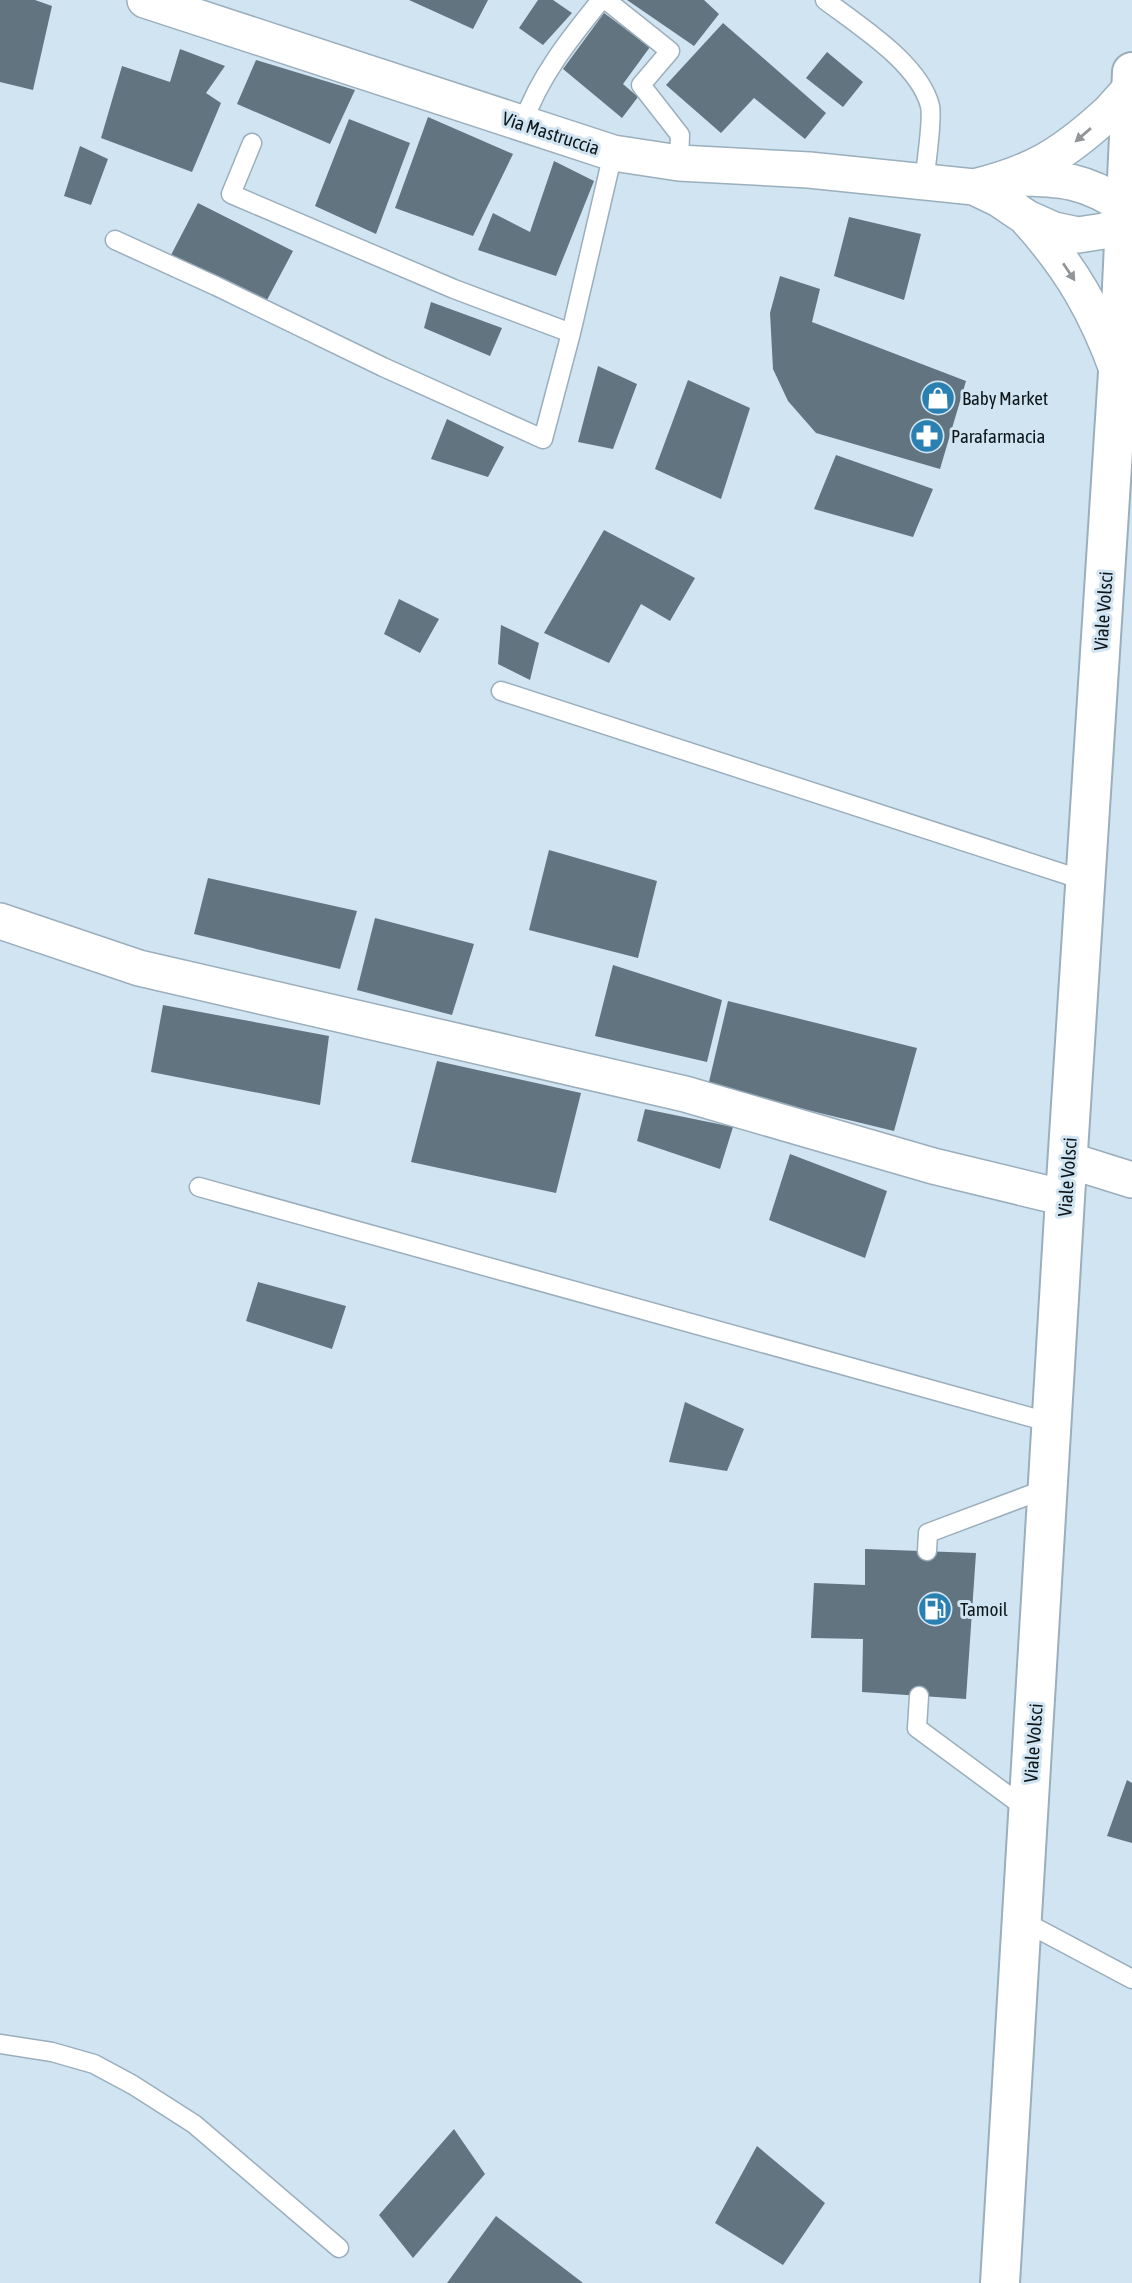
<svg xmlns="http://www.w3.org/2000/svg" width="1132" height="2283" viewBox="0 0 1132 2283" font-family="'Asap Condensed',sans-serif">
<rect width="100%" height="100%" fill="#d0e4f2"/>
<!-- building -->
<path fill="#627480" d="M 0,0 L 35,0 L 52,6 L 33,90 L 0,82 Z
M 409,0 L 488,0 L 473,29 Z
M 538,0 L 553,0 L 572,13 L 543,45 L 519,28 Z
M 627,0 L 704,0 L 719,14 L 694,46 Z
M 604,13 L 650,47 L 623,84 L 638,97 L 622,118 L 563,69 Z
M 723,23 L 826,113 L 805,139 L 754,98 L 721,133 L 666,85 Z
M 180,49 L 225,66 L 206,93 L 221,103 L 192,172 L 101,138 L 122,66 L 170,82 Z
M 827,52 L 863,82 L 843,107 L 806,78 Z
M 256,60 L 355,90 L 330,144 L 237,104 Z
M 428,117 L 513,154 L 473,236 L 395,208 Z
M 349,119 L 410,143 L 376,234 L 315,206 Z
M 80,146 L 108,159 L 91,205 L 64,196 Z
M 554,161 L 594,181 L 556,276 L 478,250 L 493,213 L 530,232 Z
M 198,203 L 293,251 L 267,300 L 171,255 Z
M 849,217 L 921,234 L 904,300 L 834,276 Z
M 780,276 L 820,289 L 812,322 L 966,381 L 940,469 L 816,433 L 788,401 L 773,369 L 770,313 Z
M 431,302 L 502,328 L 490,356 L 424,328 Z
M 598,366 L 637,384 L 613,449 L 578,442 Z
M 688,380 L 750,408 L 721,499 L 655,469 Z
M 447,419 L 504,447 L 488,477 L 431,459 Z
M 836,455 L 933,489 L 913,537 L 814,509 Z
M 604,530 L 695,578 L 670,621 L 641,604 L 609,663 L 544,633 Z
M 399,599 L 439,619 L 420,653 L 384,634 Z
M 501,625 L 539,643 L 530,680 L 498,664 Z
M 549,850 L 657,881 L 638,958 L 529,930 Z
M 208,878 L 357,911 L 340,969 L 194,934 Z
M 375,918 L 474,944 L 452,1015 L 357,990 Z
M 613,965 L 722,1000 L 707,1062 L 595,1036 Z
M 728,1001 L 917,1048 L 894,1131 L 708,1086 Z
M 163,1005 L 329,1036 L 320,1105 L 151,1072 Z
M 437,1061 L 581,1093 L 556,1193 L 411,1162 Z
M 645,1109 L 733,1127 L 720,1169 L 637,1141 Z
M 790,1154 L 887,1191 L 865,1258 L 769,1220 Z
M 258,1282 L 346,1306 L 332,1349 L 246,1321 Z
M 685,1402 L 744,1429 L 727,1471 L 669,1462 Z
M 865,1549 L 976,1553 L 966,1699 L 862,1692 L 863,1639 L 811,1638 L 814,1583 L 865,1585 Z
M 1127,1780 L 1132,1783 L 1132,1843 L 1107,1836 Z
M 454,2129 L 485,2174 L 413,2258 L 379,2215 Z
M 757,2146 L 825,2203 L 783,2265 L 715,2223 Z
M 496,2216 L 583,2283 L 447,2283 Z"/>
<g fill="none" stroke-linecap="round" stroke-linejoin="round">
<!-- service casing -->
<g stroke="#9baebc" stroke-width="21">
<path id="service" d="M 606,0 L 670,51 L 641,85 L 680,135 L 679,163
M 825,0 C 859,26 919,63 930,106 C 933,119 926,165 924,182
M 523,123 C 539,77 570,38 601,0
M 252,143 L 231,194 L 454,289 L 571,333 L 613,153
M 115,240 L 216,286 L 383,367 L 543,439 L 571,333
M 501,691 L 1086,881
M 199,1187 L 1052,1423
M 927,1551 L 928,1533 L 1048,1488
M 919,1696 L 917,1728 L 1028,1810
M 1021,1920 L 1132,1979
M 0,2044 L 52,2052 L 94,2064 L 133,2085 L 194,2124 L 339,2248"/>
</g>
<!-- minor casing -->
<g stroke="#9baebc" stroke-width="38">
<path id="minor" d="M 145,0 L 613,153 L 679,163 L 809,170 L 974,187 L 999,199 L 1027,218 L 1054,230 L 1078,235 L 1104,231 L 1126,224 L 1132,226
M 1013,178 C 1061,178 1086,180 1127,208 L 1132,206
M 974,187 C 1032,173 1062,155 1106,115 C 1115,107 1123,95 1132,88
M 1028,220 C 1071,268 1096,311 1118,372
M 0,921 L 139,968 L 685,1094 L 933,1166 L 1065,1198
M 1068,1160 L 1132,1180"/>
</g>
<!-- secondary casing -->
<g stroke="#9baebc" stroke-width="42">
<path id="secondary" d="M 1000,2283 L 1065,1198 L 1118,372 L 1132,72"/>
</g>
<!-- service -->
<use href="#service" stroke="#fff" stroke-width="18"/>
<!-- minor -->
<use href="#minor" stroke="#fff" stroke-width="35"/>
<!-- secondary -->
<use href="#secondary" stroke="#fff" stroke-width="38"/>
</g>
<!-- one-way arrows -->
<defs><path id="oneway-solid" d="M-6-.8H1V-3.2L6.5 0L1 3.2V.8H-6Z" transform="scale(1.75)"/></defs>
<g fill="#939698">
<use href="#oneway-solid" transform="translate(1083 135) rotate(139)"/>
<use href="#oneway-solid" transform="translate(1069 272) rotate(56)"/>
</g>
<!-- icons -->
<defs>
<g id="shop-disc" transform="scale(1.75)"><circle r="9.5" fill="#2a80b0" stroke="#d0e4f2"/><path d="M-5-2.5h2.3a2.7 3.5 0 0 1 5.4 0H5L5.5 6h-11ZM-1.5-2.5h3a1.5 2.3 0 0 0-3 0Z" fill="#fff"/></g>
<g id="pharmacy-disc" transform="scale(1.75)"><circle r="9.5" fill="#2a80b0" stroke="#d0e4f2"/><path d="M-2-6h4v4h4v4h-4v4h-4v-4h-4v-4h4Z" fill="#fff"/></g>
<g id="fuel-disc" transform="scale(1.75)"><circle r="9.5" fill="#2a80b0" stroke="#d0e4f2"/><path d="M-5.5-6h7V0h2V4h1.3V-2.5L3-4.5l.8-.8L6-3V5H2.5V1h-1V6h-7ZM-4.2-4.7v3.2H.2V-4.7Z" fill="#fff"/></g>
</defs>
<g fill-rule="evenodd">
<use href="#shop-disc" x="938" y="398"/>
<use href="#pharmacy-disc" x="927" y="436"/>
<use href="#fuel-disc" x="935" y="1609"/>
</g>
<g text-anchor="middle" stroke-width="6" stroke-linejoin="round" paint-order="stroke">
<!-- street labels -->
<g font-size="19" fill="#0e161a" stroke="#d0e4f2">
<text transform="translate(551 133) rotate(18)" y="7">Via Mastruccia</text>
<text transform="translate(1103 611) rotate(-86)" y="7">Viale Volsci</text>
<text transform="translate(1067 1177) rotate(-86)" y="7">Viale Volsci</text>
<text transform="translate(1033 1743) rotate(-86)" y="7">Viale Volsci</text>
</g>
<!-- poi labels -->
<g font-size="19" fill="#0e161a" stroke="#d0e4f2" text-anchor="start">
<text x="962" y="405">Baby Market</text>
<text x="951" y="443">Parafarmacia</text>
<text x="960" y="1616">Tamoil</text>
</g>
</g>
</svg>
